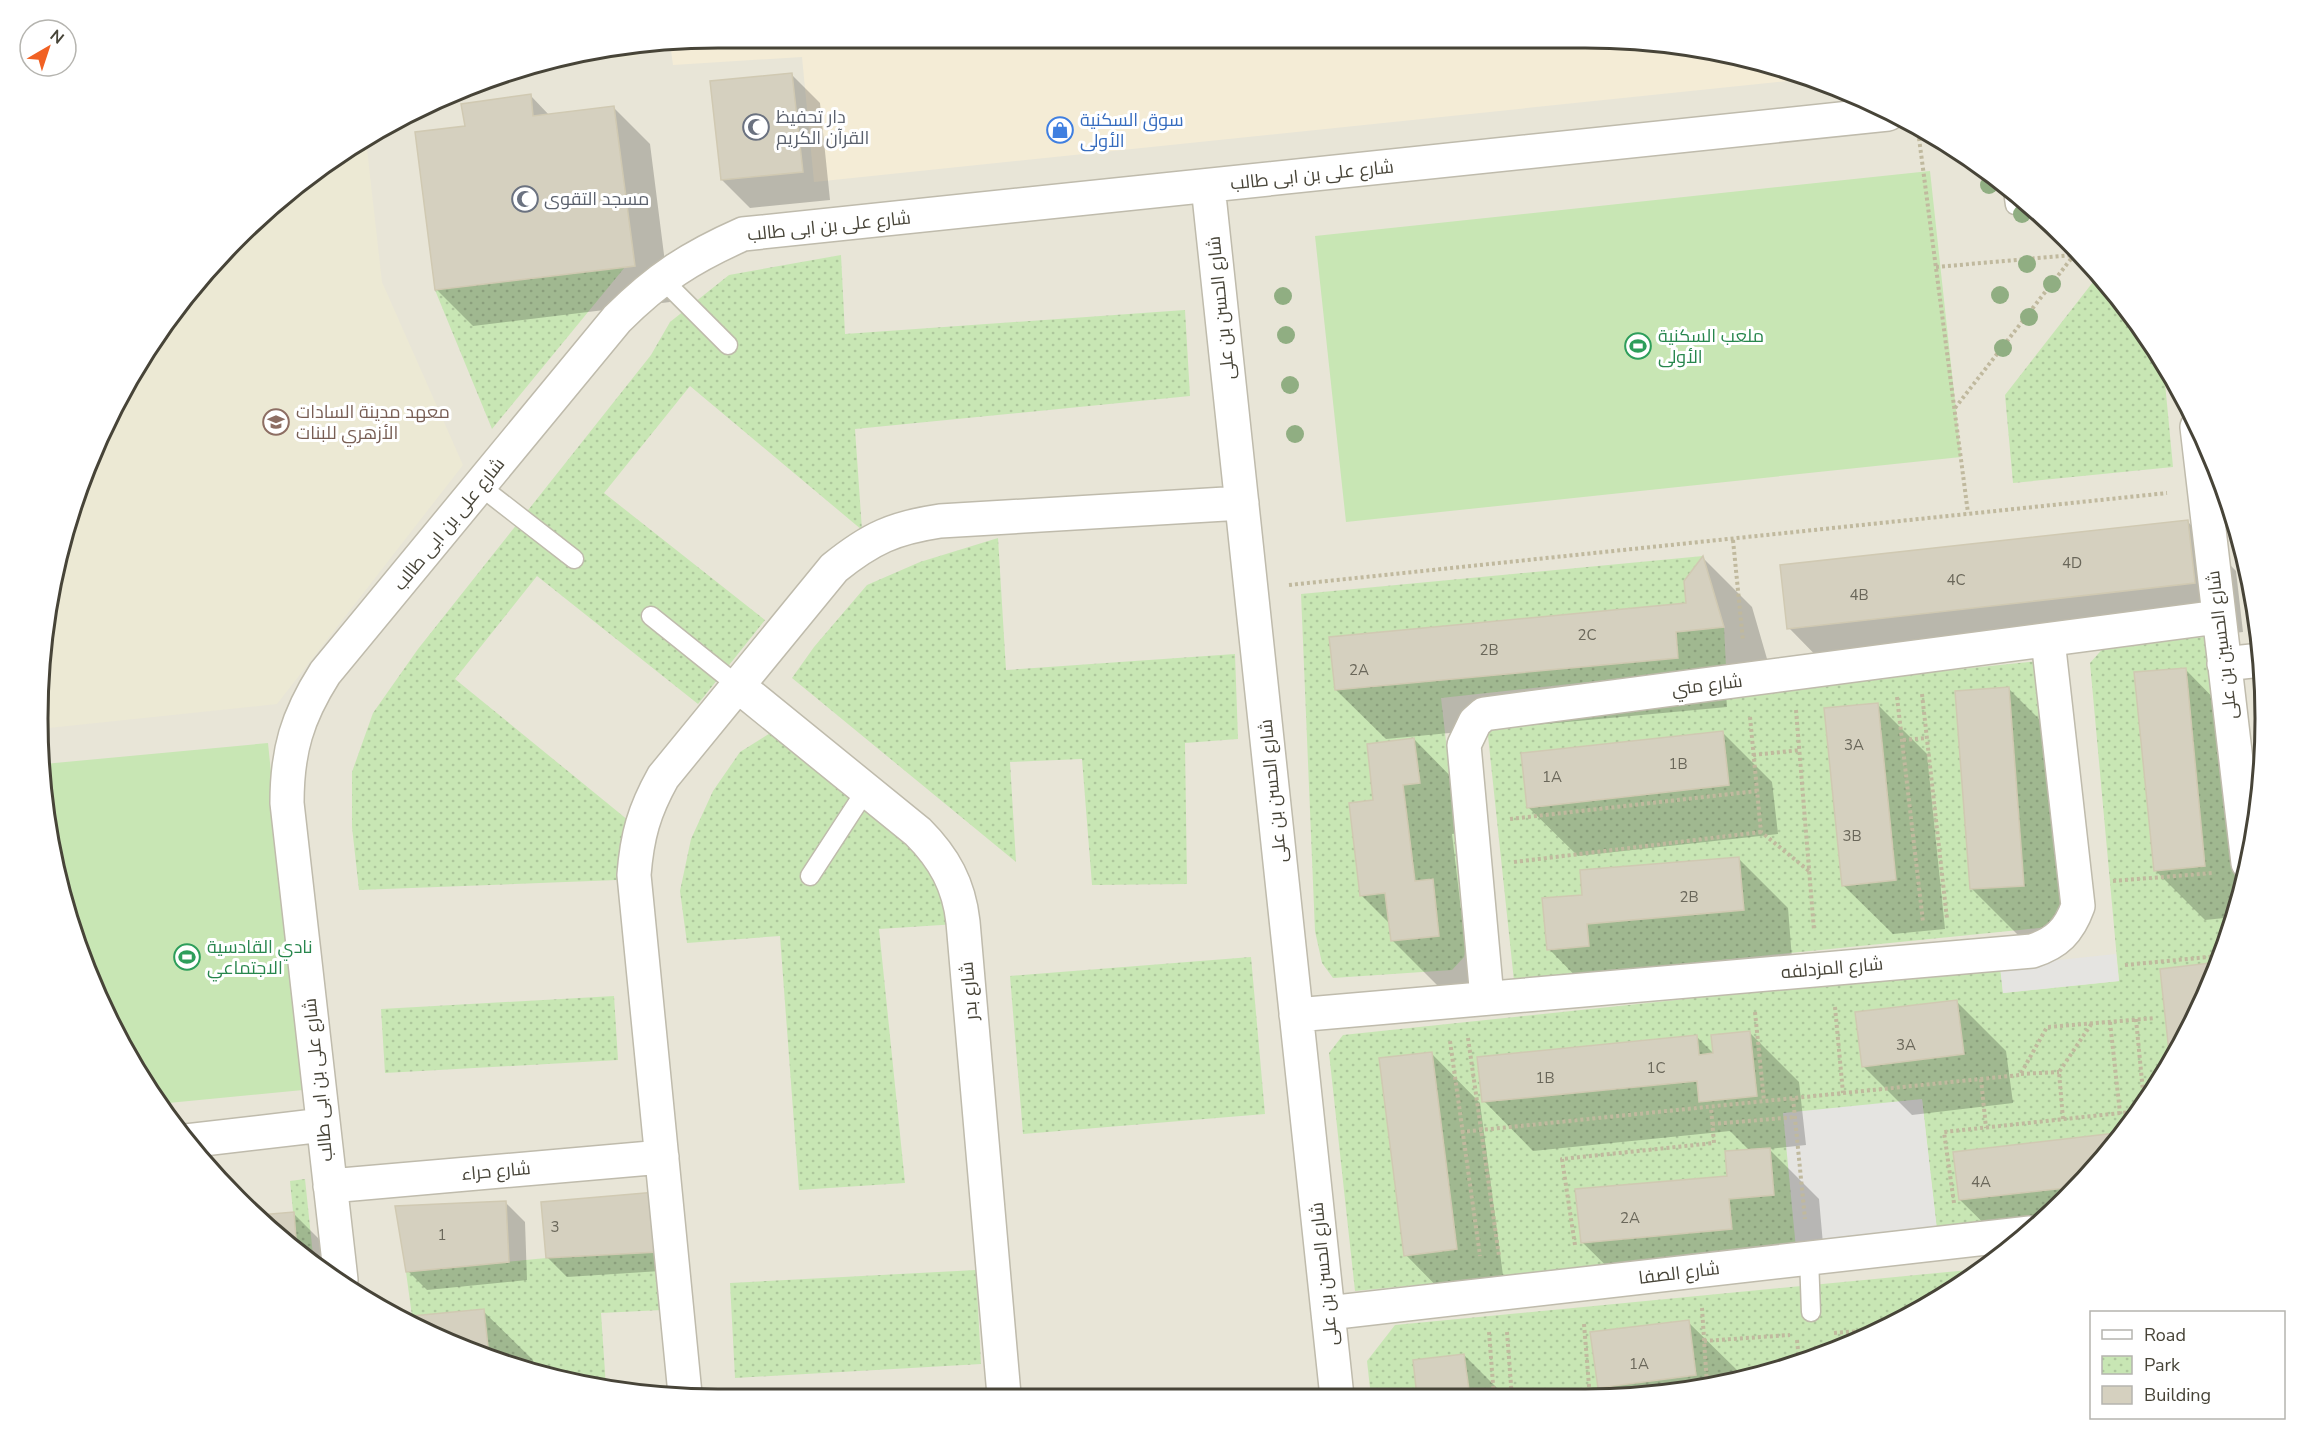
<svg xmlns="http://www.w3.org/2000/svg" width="2303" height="1437" viewBox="0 0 2303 1437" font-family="'Nunito Sans',Cairo,sans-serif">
<defs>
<pattern id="park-dots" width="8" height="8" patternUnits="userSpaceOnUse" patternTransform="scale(1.5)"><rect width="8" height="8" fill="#c8e6b4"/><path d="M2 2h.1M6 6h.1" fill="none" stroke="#adc69c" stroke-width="1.8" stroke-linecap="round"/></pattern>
</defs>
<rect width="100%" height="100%" fill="#f4f2e9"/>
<!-- residential -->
<path fill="#e8e5d7" d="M 629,43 L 1673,43 L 1845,89 L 1999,178 L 2097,270 L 2174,378 L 2229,500 L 2260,630 L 2264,763 L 2242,895 L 2195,1020 L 2125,1133 L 2033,1231 L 1925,1308 L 1761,1376 L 1629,1398 L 630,1394 L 458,1348 L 304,1259 L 207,1168 L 152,1097 L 108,1019 L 61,895 L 38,718 L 51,586 L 74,499 L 129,378 L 178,304 L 269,207 L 340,152 L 500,74 Z"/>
<!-- commercial -->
<path fill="#f4ecd6" d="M 670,43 L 1673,43 L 1807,79 L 814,182 L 802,57 L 673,65 Z"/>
<!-- education -->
<path fill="#ece9d4" d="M 629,43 L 636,43 L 638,56 L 524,68 Z
M 366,140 L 382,282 L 463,465 L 277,704 L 39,729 L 38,718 L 51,586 L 74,499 L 129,378 L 178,304 L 269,207 L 340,152 Z"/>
<!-- park -->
<path fill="url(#park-dots)" d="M 841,255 L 845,334 L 1185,310 L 1190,396 L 855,429 L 862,530 L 690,386 L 604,493 L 765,620 L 698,704 L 537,576 L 455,679 L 634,825 L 617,880 L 359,890 L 352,827 L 352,772 L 373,713 L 418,649 L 651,355 L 670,322 L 729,275 Z
M 625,267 L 492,429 L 435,290 Z
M 2105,281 L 2163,362 L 2173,467 L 2013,483 L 2005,395 L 2093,282 Z
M 998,538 L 1006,670 L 1235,654 L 1238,739 L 1185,743 L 1187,884 L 1092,885 L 1082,759 L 1010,762 L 1016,862 L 792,678 L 814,647 L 867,585 L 920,562 Z
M 1703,556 L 1684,581 L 1686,603 L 1330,637 L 1335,690 L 1678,658 L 1676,632 L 1724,627 L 1726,667 L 1441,698 L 1468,932 L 1464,957 L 1452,970 L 1333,978 L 1322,963 L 1315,931 L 1301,594 Z
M 2204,637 L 2225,657 L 2247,869 L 2242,895 L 2195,1020 L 2125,1133 L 2037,1227 L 1938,1239 L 1922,1100 L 1796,1249 L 1355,1291 L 1329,1053 L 1343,1035 L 2000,966 L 2003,993 L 2119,981 L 2090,663 L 2106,645 Z
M 2040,661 L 2068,925 L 1514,981 L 1486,717 Z
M 775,730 L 946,872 L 957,924 L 879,929 L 905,1183 L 799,1190 L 780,936 L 687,943 L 680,891 L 691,839 L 713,791 L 740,752 Z
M 1251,957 L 1265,1114 L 1023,1134 L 1010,976 Z
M 614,996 L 618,1060 L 385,1073 L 381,1009 Z
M 305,1179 L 314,1265 L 297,1252 L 290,1181 Z
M 658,1252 L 662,1310 L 601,1313 L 606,1387 L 489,1356 L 484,1309 L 412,1316 L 406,1272 L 546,1258 Z
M 1979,1269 L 1925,1308 L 1761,1376 L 1629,1398 L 1371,1397 L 1367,1361 L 1395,1325 Z
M 976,1270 L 981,1364 L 735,1378 L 730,1283 Z"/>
<!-- garden -->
<path fill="#c8e6b4" d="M 1930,171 L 1961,457 L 1346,522 L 1315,236 Z
M 268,743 L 303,1090 L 158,1104 L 108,1019 L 61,895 L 44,764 Z"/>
<!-- parking -->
<path fill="#e5e4e1" d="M 2116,954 L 2119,981 L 2003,993 L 2000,966 Z
M 1922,1099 L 1938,1239 L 1796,1249 L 1783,1113 Z"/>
<!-- shadow -->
<path fill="#0003" d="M 791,74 L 820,103 L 830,200 L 750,208 L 722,180 Z
M 531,96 L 550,116 L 613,107 L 650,144 L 670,302 L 473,326 L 437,290 Z
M 2187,521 L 2236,571 L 2243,632 L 1838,678 L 1789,628 Z
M 1703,558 L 1752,607 L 1772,676 L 1725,681 L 1727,707 L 1386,739 L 1336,690 L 1688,604 Z
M 2185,669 L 2234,719 L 2248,858 L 2242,895 L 2234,917 L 2205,920 L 2155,870 Z
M 2008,688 L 2058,738 L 2072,935 L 2021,938 L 1972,889 Z
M 1878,705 L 1927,754 L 1945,929 L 1893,934 L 1843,885 Z
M 1722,732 L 1772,782 L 1778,834 L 1578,856 L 1528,807 Z
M 1412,737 L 1463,789 L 1468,832 L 1452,834 L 1461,910 L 1482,930 L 1488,985 L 1442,990 L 1393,941 L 1390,924 L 1362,896 L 1375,801 Z
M 1738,858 L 1788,908 L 1792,959 L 1598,999 L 1549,949 L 1584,896 Z
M 2210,965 L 2214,969 L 2195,1020 L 2171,1059 Z
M 1957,1002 L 2006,1051 L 2013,1103 L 1912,1115 L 1863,1066 Z
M 1750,1033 L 1799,1082 L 1806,1145 L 1769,1149 L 1819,1199 L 1823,1244 L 1778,1248 L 1781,1278 L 1632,1291 L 1582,1242 L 1729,1177 L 1750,1151 L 1730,1131 L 1533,1151 L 1484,1101 L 1697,1037 L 1715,1055 Z
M 1431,1053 L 1480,1103 L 1506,1298 L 1455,1305 L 1406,1255 Z
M 2124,1134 L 2033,1231 L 2009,1248 L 1960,1200 L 1955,1153 Z
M 655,1193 L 676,1270 L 567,1277 L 548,1258 Z
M 505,1202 L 525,1222 L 527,1280 L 427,1290 L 408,1271 Z
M 293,1213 L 343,1263 L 344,1282 L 304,1259 L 259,1217 Z
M 483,1311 L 533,1360 L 534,1368 L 458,1348 L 414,1322 L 413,1318 Z
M 1688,1322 L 1738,1371 L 1739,1380 L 1629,1398 L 1610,1398 L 1599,1387 Z
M 1464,1355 L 1506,1397 L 1419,1397 L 1414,1362 Z"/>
<!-- building -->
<path fill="#d5d0bf" stroke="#d0c9b2" stroke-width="1.5" d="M 792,73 L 803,172 L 721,180 L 710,81 Z
M 531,94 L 533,116 L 614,106 L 635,266 L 435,290 L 415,132 L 465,126 L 461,104 Z
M 2188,520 L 2195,583 L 1787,629 L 1780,565 Z
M 1703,556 L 1724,627 L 1676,632 L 1678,658 L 1335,690 L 1329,637 L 1686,603 L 1684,581 Z
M 2186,668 L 2205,866 L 2154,871 L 2134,672 Z
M 2009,687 L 2024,886 L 1970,889 L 1955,691 Z
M 1878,703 L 1896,880 L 1842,886 L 1824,708 Z
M 1723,731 L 1729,785 L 1527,808 L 1521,753 Z
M 1414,738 L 1420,783 L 1403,785 L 1415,881 L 1433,879 L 1439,936 L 1391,941 L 1385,893 L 1360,896 L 1349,803 L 1373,800 L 1367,744 Z
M 1739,857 L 1744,910 L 1587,924 L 1589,946 L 1547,950 L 1542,898 L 1582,895 L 1580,870 Z
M 2210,963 L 2212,976 L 2195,1020 L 2170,1061 L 2160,969 Z
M 1957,1000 L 1964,1054 L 1862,1067 L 1855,1012 Z
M 1750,1031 L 1757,1096 L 1699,1102 L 1697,1081 L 1482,1102 L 1477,1057 L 1697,1035 L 1699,1055 L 1713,1053 L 1711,1035 Z
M 1432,1052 L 1457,1249 L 1404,1256 L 1379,1058 Z
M 2125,1132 L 2074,1187 L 1959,1200 L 1953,1152 Z
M 1770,1148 L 1774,1195 L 1729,1199 L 1732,1229 L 1581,1243 L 1575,1189 L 1727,1176 L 1725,1151 Z
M 656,1192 L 658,1252 L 546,1258 L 541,1202 Z
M 506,1201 L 509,1262 L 406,1272 L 395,1206 Z
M 294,1212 L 297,1252 L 258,1215 Z
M 484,1309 L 489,1356 L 458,1348 L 412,1321 L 412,1316 Z
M 1689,1320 L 1696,1375 L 1598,1388 L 1590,1332 Z
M 1464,1354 L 1470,1397 L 1417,1397 L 1413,1360 Z"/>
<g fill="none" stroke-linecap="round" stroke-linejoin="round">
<!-- service casing -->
<g stroke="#bfbbac" stroke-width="21">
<path id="service" d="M 2013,191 L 2015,205
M 661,278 L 728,345
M 480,486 L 574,559
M 651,616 L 737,685
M 810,876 L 866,790
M 1809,1258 L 1811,1312"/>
</g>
<!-- minor casing -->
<g stroke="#bfbbac" stroke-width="36">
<path id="minor" d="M 1208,186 L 1337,1397
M 2197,427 L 2248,863
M 2224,664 L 2261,660
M 737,685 L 918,832 C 944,858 959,885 963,922 L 1004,1395
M 1487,998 L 1464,745 L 1475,722 L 1484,714 L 2218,617
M 1296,1015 L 2032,951 C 2057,943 2069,931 2078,906 L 2048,640
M 186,1141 L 323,1125
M 330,1186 L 662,1157
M 341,1280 L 287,803 C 287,751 297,717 325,673 L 617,319 C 658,278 691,257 743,234 L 1888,114
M 1328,1313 L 2030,1233
M 685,1394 L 634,875 C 637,836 644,811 663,777 L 834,568 C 871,538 894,528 940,521 L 1242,503"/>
</g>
<!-- path -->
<path stroke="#c0b99e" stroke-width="4" stroke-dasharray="3 3" stroke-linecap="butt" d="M 1919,138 L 1968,513
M 1936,267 L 2073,255
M 1955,408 L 2074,255 L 2081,255
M 1733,540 L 1743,641
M 1289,585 L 2167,493
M 1922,694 L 1947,919
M 1897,697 L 1923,922
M 1796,710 L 1814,930
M 1750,717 L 1761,832 L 1809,871
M 1903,740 L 1927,738
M 1753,755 L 1800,750
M 1510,819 L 1757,791
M 1514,862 L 1761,832
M 2113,881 L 2213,873
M 2125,965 L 2219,956
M 1835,1007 L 1843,1093
M 1755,1012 L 1764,1101
M 2136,1019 L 2144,1102
M 2110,1022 L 2120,1113
M 1468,1038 L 1499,1256
M 1450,1041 L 1480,1256
M 2021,1074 L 2059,1072
M 1981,1079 L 1986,1128
M 1793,1098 L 1805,1219
M 2063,1119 L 2059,1072 L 2092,1023
M 1712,1124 L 1795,1117
M 1461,1132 L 2020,1075 L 2047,1027 L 2155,1018
M 1954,1203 L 1944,1132 L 2139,1111
M 1575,1245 L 1562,1159 L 1714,1143 L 1711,1107
M 1702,1308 L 1707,1385
M 1584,1324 L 1590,1398
M 1489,1332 L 1494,1397
M 1507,1332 L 1512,1398
M 1834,1333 L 1873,1330
M 1797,1340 L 1799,1360
M 1704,1341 L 1790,1335"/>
<!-- service -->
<use href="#service" stroke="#fff" stroke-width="18"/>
<!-- minor -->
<use href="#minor" stroke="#fff" stroke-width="33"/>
</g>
<!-- trees -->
<g fill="#90ae82">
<circle cx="1989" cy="185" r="9"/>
<circle cx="2022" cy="214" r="9"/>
<circle cx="2027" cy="264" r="9"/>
<circle cx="2052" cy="284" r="9"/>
<circle cx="2000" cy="295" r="9"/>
<circle cx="1283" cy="296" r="9"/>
<circle cx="2029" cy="317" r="9"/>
<circle cx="1286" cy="335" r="9"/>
<circle cx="2003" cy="348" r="9"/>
<circle cx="1290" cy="385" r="9"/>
<circle cx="1295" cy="434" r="9"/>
</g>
<!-- icons -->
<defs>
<g id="mosque-ring" transform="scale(1.35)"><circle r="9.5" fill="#fff" stroke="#6b7280" stroke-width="1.5"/><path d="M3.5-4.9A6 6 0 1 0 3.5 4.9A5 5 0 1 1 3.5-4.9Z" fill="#6b7280"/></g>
<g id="shop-ring" transform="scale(1.35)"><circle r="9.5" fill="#fff" stroke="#3f7fe0" stroke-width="1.5"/><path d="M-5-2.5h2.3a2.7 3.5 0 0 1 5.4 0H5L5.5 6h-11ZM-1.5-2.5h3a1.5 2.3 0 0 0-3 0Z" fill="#3f7fe0"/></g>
<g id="stadium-ring" transform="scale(1.35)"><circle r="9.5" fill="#fff" stroke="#2e9e5b" stroke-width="1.5"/><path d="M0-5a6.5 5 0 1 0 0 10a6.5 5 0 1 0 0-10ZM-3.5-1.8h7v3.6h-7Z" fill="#2e9e5b"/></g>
<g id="school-ring" transform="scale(1.35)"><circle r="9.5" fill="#fff" stroke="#8d6e63" stroke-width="1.5"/><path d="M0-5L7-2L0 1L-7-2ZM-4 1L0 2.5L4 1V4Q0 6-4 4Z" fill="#8d6e63"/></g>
</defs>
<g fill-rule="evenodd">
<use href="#mosque-ring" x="756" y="127"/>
<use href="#shop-ring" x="1060" y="130"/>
<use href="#mosque-ring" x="525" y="199"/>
<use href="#stadium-ring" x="1638" y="346"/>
<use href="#school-ring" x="276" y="422"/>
<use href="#stadium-ring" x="187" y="957"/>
</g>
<g text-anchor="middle" stroke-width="6" stroke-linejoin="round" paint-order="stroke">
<!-- number labels -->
<g font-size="15" fill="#6a675a">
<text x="2072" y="568">4D</text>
<text x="1956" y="585">4C</text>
<text x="1859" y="600">4B</text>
<text x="1587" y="640">2C</text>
<text x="1489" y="655">2B</text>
<text x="1359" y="675">2A</text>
<text x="1854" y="750">3A</text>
<text x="1678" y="769">1B</text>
<text x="1552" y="782">1A</text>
<text x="1852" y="841">3B</text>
<text x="1689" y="902">2B</text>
<text x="1906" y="1050">3A</text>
<text x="1656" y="1073">1C</text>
<text x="1545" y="1083">1B</text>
<text x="1981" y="1187">4A</text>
<text x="1630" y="1223">2A</text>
<text x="555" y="1232">3</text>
<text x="442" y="1240">1</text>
<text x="1639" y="1369">1A</text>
</g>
<!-- worship labels -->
<g font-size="18" fill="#5b616d" stroke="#fff" text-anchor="start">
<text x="776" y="123">دار تحفيظ<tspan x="776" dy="21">القرآن الكريم</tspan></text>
<text x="544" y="205">مسجد التقوى</text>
</g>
<!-- shop labels -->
<g font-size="18" fill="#366cbe" stroke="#fff" text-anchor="start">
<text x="1080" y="126">سوق السكنية<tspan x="1080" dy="21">الأولى</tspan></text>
</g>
<!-- street labels -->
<g font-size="18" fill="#474438" stroke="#fff">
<text transform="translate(1312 175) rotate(-6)" y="6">شارع على بن ابى طالب</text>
<text transform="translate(829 226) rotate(-6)" y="6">شارع على بن ابى طالب</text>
<text transform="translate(1221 308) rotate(-96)" y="6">شارع الحسن بن على</text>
<text transform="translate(449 524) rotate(-51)" y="6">شارع على بن ابى طالب</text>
<text transform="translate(2222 645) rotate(-97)" y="6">شارع الحسين بن على</text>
<text transform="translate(1707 685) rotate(-7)" y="6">شارع مني</text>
<text transform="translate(1273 791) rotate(-96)" y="6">شارع الحسن بن على</text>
<text transform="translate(1832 968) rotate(-5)" y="6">شارع المزدلفه</text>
<text transform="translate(969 991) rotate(-95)" y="6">شارع بدر</text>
<text transform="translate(318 1080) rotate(-96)" y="6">شارع على بن ابى طالب</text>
<text transform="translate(496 1171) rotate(-5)" y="6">شارع حراء</text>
<text transform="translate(1679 1273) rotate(-7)" y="6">شارع الصفا</text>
<text transform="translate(1324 1274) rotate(-96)" y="6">شارع الحسن بن على</text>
</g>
<!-- leisure labels -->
<g font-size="18" fill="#27864d" stroke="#fff" text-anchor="start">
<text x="1658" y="342">ملعب السكنية<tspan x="1658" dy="21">الأولى</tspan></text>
<text x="207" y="953">نادي القادسية<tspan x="207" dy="21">الاجتماعي</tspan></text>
</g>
<!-- education labels -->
<g font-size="18" fill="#785e54" stroke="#fff" text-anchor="start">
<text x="296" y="418">معهد مدينة السادات<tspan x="296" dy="21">الأزهري للبنات</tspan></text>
</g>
</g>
<!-- crop -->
<path d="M0 0H2303V1437H0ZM718 48H1585A670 670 0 0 1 2255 718V719A670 670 0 0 1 1585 1389H718A670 670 0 0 1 48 719V718A670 670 0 0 1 718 48Z" fill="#fff" fill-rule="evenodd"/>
<path fill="none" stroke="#474438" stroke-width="3" d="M718 48H1585A670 670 0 0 1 2255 718V719A670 670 0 0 1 1585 1389H718A670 670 0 0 1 48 719V718A670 670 0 0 1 718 48Z"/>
<!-- legend -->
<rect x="2090" y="1311" width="195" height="108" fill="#ffffff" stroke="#b5b4af" stroke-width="1.5"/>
<rect x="2102" y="1330" width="30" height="9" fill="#ffffff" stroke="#b5b4af" stroke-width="1.5"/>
<text x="2144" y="1341" font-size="18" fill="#474438">Road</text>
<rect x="2102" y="1356" width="30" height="18" fill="url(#park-dots)" stroke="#b5b4af" stroke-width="1.5"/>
<text x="2144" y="1371" font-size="18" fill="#474438">Park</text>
<rect x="2102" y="1386" width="30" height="18" fill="#d5d0bf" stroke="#b5b4af" stroke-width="1.5"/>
<text x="2144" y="1401" font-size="18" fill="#474438">Building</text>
<!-- north arrow -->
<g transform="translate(48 48) rotate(39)"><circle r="28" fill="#ffffff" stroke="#b5b4af" stroke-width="1.5"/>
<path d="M0-4.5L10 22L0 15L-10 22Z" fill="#f16123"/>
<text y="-9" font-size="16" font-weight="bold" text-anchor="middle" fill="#474438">N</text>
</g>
</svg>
